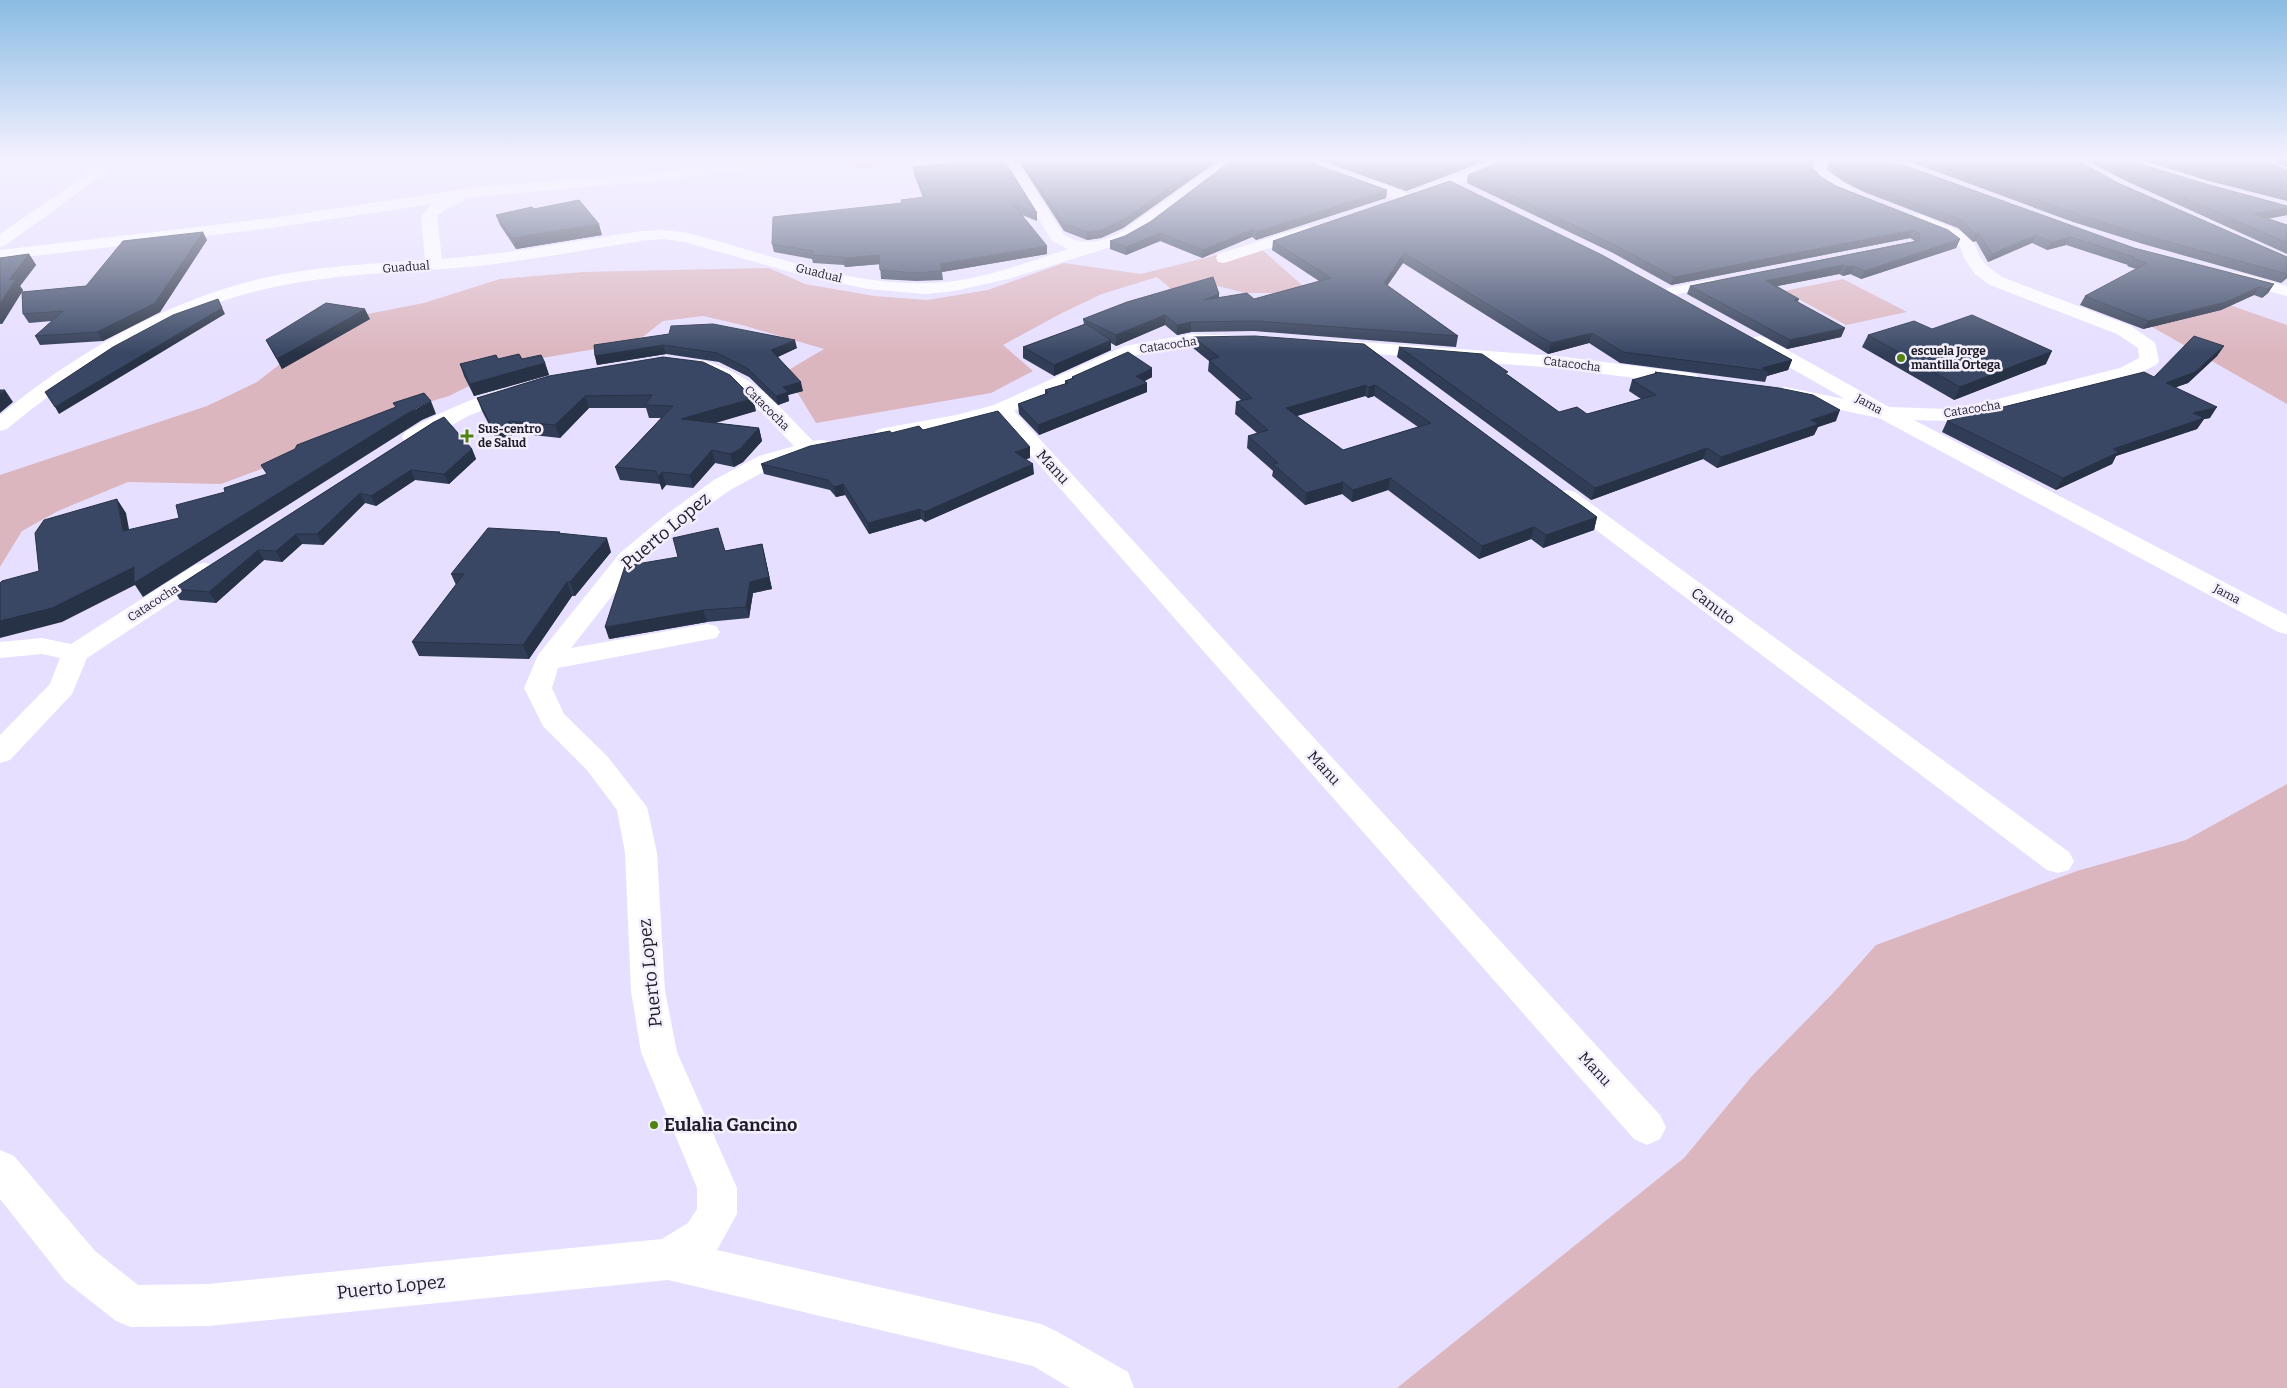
<svg xmlns="http://www.w3.org/2000/svg" width="2287" height="1388" viewBox="0 0 2287 1388" font-family="Bitter,serif">
<rect width="100%" height="100%" fill="#e7dfff"/>
<!-- green -->
<path fill="#dcb6bf" d="M 826,160 L 901,160 L 864,169 Z
M 1260,248 L 1303,286 L 1274,293 L 1245,293 L 1218,286 L 1171,289 L 1157,277 L 1102,294 L 1062,313 L 1003,345 L 1033,371 L 991,393 L 816,423 L 785,372 L 824,349 L 742,325 L 703,316 L 663,321 L 644,336 L 619,345 L 542,358 L 485,378 L 449,396 L 415,406 L 286,460 L 221,484 L 128,482 L 58,511 L 22,531 L 0,567 L 0,475 L 207,406 L 257,382 L 293,354 L 347,318 L 424,303 L 500,279 L 584,272 L 769,268 L 805,284 L 874,296 L 927,300 L 988,290 L 1064,263 L 1141,274 L 1217,255 Z
M 2129,277 L 2224,303 L 2287,325 L 2287,404 L 2147,324 L 2081,302 Z
M 1843,279 L 1907,312 L 1846,325 L 1784,291 Z
M 2287,784 L 2287,1388 L 1397,1388 L 1684,1158 L 1752,1076 L 1835,991 L 1876,945 L 2077,871 L 2186,840 Z"/>
<g fill="none" stroke-linecap="round" stroke-linejoin="round">
<!-- lane -->
<path fill="#fff" fill-rule="evenodd" d="M 1714,279 L 1720,283 L 1718,286 L 1668,296 L 1662,292 L 1668,288 Z"/>
<!-- street -->
<path fill="#fff" fill-rule="evenodd" d="M 0,160 L 10,160 L 8,163 L 0,164 Z
M 107,160 L 123,160 L 6,245 L 0,247 L 0,234 Z
M 755,160 L 767,160 L 770,163 L 763,167 L 664,180 L 465,198 L 463,202 L 447,208 L 437,216 L 442,259 L 501,253 L 641,231 L 663,230 L 684,232 C 772,254 862,293 955,281 C 994,275 1031,261 1068,249 L 1052,241 L 1002,160 L 1016,160 L 1064,235 C 1086,247 1103,242 1124,230 L 1222,160 L 1238,160 L 1149,228 L 1124,243 L 1008,279 L 954,291 L 925,294 L 868,289 L 805,276 L 684,242 L 663,239 L 641,241 C 584,250 527,261 469,267 C 392,273 313,274 238,296 C 152,322 75,373 7,429 L 0,431 L 0,415 C 77,352 166,301 263,278 C 316,266 371,264 425,260 L 421,216 L 432,204 L 272,228 L 0,260 L 0,250 L 272,218 L 478,187 L 664,172 Z
M 1296,160 L 1315,160 L 1410,194 L 1412,192 L 1491,160 L 1510,160 L 1508,163 L 1408,204 L 1298,163 Z
M 1817,160 L 1839,160 L 1837,163 L 1828,165 L 1824,170 C 1833,178 1847,183 1854,191 L 1851,194 C 1837,198 1817,182 1809,171 Z
M 1919,214 L 1958,230 L 1973,240 L 1980,257 L 1987,266 L 2002,277 L 2131,326 L 2154,342 L 2156,346 L 2159,361 L 2156,365 L 2134,376 L 1991,413 L 1948,421 L 1914,420 L 2287,615 L 2287,634 L 2278,632 L 1879,418 L 1778,397 L 1775,393 L 1778,389 L 1785,387 L 1845,399 L 1752,346 L 1750,342 L 1752,338 L 1759,336 L 1766,338 L 1889,407 L 1948,409 L 1990,401 L 2120,368 L 2139,358 L 2138,348 L 2117,334 L 1990,285 L 1975,274 L 1964,258 L 1960,246 L 1946,236 L 1913,222 L 1911,219 L 1913,216 Z
M 1307,226 L 1313,228 L 1315,231 L 1313,234 L 1224,263 L 1218,262 L 1216,258 L 1218,254 Z
M 2235,272 L 2287,286 L 2287,296 L 2229,281 L 2226,277 L 2229,273 Z
M 1191,334 L 1237,336 L 1239,340 L 1237,344 L 1191,346 L 1137,355 L 1014,411 L 1660,1115 L 1666,1127 L 1660,1139 L 1647,1145 L 1634,1139 L 997,417 L 958,427 L 884,440 L 877,438 L 873,434 L 877,430 L 884,428 L 956,415 L 994,405 L 1125,346 Z
M 1333,340 L 1556,356 L 1690,373 L 1697,375 L 1700,379 L 1697,383 L 1690,385 L 1556,368 L 1326,350 L 1324,346 L 1326,342 Z
M 700,360 C 753,373 776,404 813,441 L 820,440 L 828,441 L 831,446 L 828,451 L 775,466 L 730,490 L 683,524 L 638,563 L 571,648 L 707,624 L 716,626 L 720,632 L 716,638 L 558,668 L 552,688 L 564,714 L 607,756 L 647,807 L 657,853 L 665,991 L 677,1052 L 737,1188 L 737,1214 L 717,1250 L 1041,1324 L 1056,1331 L 1128,1372 L 1134,1388 L 1070,1388 L 1033,1366 L 668,1280 L 208,1326 L 131,1327 L 116,1321 L 65,1281 L 0,1199 L 0,1150 L 14,1156 L 95,1251 L 138,1285 L 208,1284 L 662,1239 L 688,1223 L 697,1209 L 697,1188 L 641,1052 L 631,991 L 625,853 L 617,810 L 587,770 L 543,726 L 524,688 L 538,655 L 620,553 L 667,514 L 714,480 L 759,456 L 794,446 C 764,415 737,382 693,370 L 690,366 L 693,362 Z
M 515,386 L 522,388 L 525,392 L 522,396 L 470,415 L 421,442 L 413,443 L 405,442 L 402,437 L 405,432 C 440,412 476,396 515,386 Z
M 1567,490 L 1575,492 L 2069,852 L 2074,861 L 2069,870 L 2058,873 L 2047,870 L 1559,502 L 1556,497 L 1559,492 Z
M 204,563 L 213,565 L 216,570 L 213,575 L 87,658 L 72,694 L 10,760 L 0,763 L 0,735 L 50,684 L 60,658 L 42,654 L 0,658 L 0,642 L 42,638 L 71,644 L 195,565 Z"/>
</g>
<!-- wall -->
<path fill="#313d56" fill-rule="evenodd" d="M 950,160 L 1004,160 L 1037,213 L 1037,221 L 1022,215 L 1047,254 L 942,272 L 943,280 L 916,281 L 881,279 L 880,264 L 845,267 L 844,265 L 813,263 L 812,259 L 774,252 L 772,244 L 901,203 L 901,200 L 923,198 L 914,174 L 913,167 L 951,163 Z
M 1018,160 L 1219,160 L 1123,228 L 1101,238 L 1087,240 L 1064,231 Z
M 1319,160 L 1488,160 L 1406,191 Z
M 1505,160 L 1816,160 L 1812,166 L 1821,177 L 1836,186 L 1960,239 L 1956,248 L 1861,279 L 1850,274 L 1843,276 L 1839,274 L 1777,286 L 1799,299 L 1798,302 L 1845,328 L 1841,337 L 1787,349 L 1687,294 L 1690,286 L 1915,241 L 1910,238 L 1671,285 L 1613,253 L 1467,183 L 1468,175 Z
M 1893,160 L 2077,160 L 2118,183 L 2287,257 L 2287,278 L 2281,283 L 2143,244 L 2073,222 L 1913,163 Z
M 2085,160 L 2128,160 L 2202,183 L 2287,206 L 2287,215 L 2268,219 L 2287,225 L 2287,254 L 2126,181 Z
M 2141,160 L 2261,160 L 2287,170 L 2287,201 L 2209,181 Z
M 2271,160 L 2287,160 L 2287,167 Z
M 1829,162 L 2134,248 L 2274,284 L 2268,293 L 2262,298 L 2254,295 L 2221,310 L 2143,329 L 2080,305 L 2085,296 L 2136,269 L 2127,266 L 2128,265 L 2066,245 L 2047,250 L 2032,243 L 1988,262 L 1976,241 L 1973,242 L 1958,228 L 1864,192 L 1846,183 L 1827,170 Z
M 1450,181 L 1792,360 L 1788,370 L 1767,376 L 1765,382 L 1620,363 L 1589,343 L 1548,354 L 1403,263 L 1387,285 L 1458,336 L 1456,347 L 1254,331 L 1191,332 L 1177,335 L 1165,325 L 1116,346 L 1111,343 L 1111,350 L 1054,376 L 1023,358 L 1023,347 L 1084,324 L 1083,319 L 1219,294 L 1219,297 L 1254,299 L 1319,281 L 1272,250 L 1273,241 Z
M 1387,190 L 1386,198 L 1256,240 L 1252,237 L 1202,258 L 1160,241 L 1126,255 L 1110,249 L 1110,241 L 1125,236 L 1150,222 Z
M 534,209 L 602,235 L 516,249 L 500,225 L 496,215 Z
M 207,240 L 160,312 L 103,341 L 40,345 L 35,336 L 52,321 L 29,323 L 23,314 L 22,292 L 2,324 L 0,324 L 0,258 L 29,254 L 36,265 L 20,286 L 23,290 L 22,292 L 86,286 Z
M 370,319 L 282,369 L 266,340 Z
M 1932,329 L 2046,364 L 1954,400 L 1862,347 L 1868,335 Z
M 669,334 L 797,348 L 778,357 L 803,391 L 788,395 L 789,401 L 778,405 L 749,377 L 719,362 L 666,354 L 597,365 L 595,356 Z
M 1193,337 L 1364,344 L 1597,517 L 1594,530 L 1543,548 L 1531,539 L 1479,559 L 1388,490 L 1352,502 L 1342,494 L 1305,505 L 1272,476 L 1273,471 L 1247,448 L 1248,436 L 1257,433 L 1235,414 L 1236,402 L 1241,400 L 1208,371 L 1209,361 L 1193,348 ZM 1365,396 L 1368,398 L 1374,396 L 1418,427 L 1343,450 L 1297,416 Z
M 2224,346 L 2217,356 L 2188,383 L 2176,387 L 2210,418 L 2204,419 L 2197,429 L 2116,456 L 2112,464 L 2056,490 L 1942,432 L 1947,421 L 2154,377 Z
M 1399,347 L 1508,375 L 1559,412 L 1587,414 L 1641,399 L 1629,391 L 1632,380 L 1655,374 L 1655,372 L 1836,421 L 1818,427 L 1814,435 L 1717,468 L 1703,459 L 1591,500 L 1397,357 Z
M 498,359 L 522,359 L 545,363 L 549,375 L 474,396 L 464,376 L 460,364 Z
M 549,376 L 756,411 L 716,423 L 759,428 L 762,441 L 743,462 L 734,467 L 715,463 L 693,488 L 666,485 L 662,490 L 660,484 L 620,480 L 615,467 L 661,418 L 649,418 L 646,408 L 589,408 L 560,438 L 514,433 L 501,448 L 482,411 L 477,398 Z
M 1072,377 L 1152,377 L 1145,381 L 1147,392 L 1039,435 L 1019,414 L 1018,404 L 1045,394 L 1045,390 L 1065,384 L 1065,381 L 1072,378 Z
M 434,422 L 472,449 L 476,459 L 449,484 L 415,480 L 376,506 L 365,503 L 323,545 L 302,544 L 282,562 L 264,560 L 216,603 L 180,600 L 173,589 Z
M 923,430 L 1030,447 L 1030,458 L 1026,459 L 1034,474 L 925,522 L 921,519 L 869,534 L 845,495 L 836,497 L 830,490 L 764,474 L 761,464 L 891,433 Z
M 560,533 L 611,552 L 575,596 L 572,596 L 529,659 L 419,656 L 412,642 L 456,585 L 451,574 Z
M 762,544 L 772,589 L 753,593 L 749,618 L 707,622 L 609,639 L 725,551 Z"/>
<!-- shaded-wall -->
<path fill="#283246" d="M 1209,160 L 1219,160 L 1123,228 L 1101,238 L 1087,240 L 1087,232 Z
M 1469,160 L 1488,160 L 1406,191 L 1407,183 Z
M 1814,160 L 1816,160 L 1808,172 L 1810,165 Z
M 1387,190 L 1386,198 L 1256,240 L 1256,232 Z
M 2287,208 L 2287,215 L 2250,222 L 2254,214 Z
M 599,224 L 602,235 L 516,249 L 512,238 Z
M 1253,229 L 1252,237 L 1202,258 L 1203,250 Z
M 1913,230 L 1910,238 L 1671,285 L 1674,277 Z
M 203,232 L 207,240 L 160,312 L 103,341 L 97,332 Z
M 1160,233 L 1160,241 L 1126,255 L 1126,247 Z
M 1979,233 L 1976,241 L 1973,242 L 1976,234 Z
M 2036,235 L 2032,243 L 1988,262 L 1992,254 Z
M 2070,237 L 2066,245 L 2047,250 L 2051,242 Z
M 1960,239 L 1956,248 L 1861,279 L 1865,271 Z
M 1047,246 L 1047,254 L 942,272 L 940,264 Z
M 1404,253 L 1403,263 L 1383,292 L 1384,283 Z
M 29,254 L 36,265 L 20,286 L 23,290 L 2,324 L 0,322 L 0,304 L 9,280 Z
M 879,255 L 881,264 L 845,267 L 843,258 Z
M 1843,265 L 1839,274 L 1763,289 L 1766,281 Z
M 1854,266 L 1850,274 L 1843,276 L 1846,267 Z
M 2287,274 L 2287,278 L 2281,283 Z
M 2274,284 L 2268,293 L 2262,298 L 2268,289 Z
M 2259,287 L 2254,295 L 2221,310 L 2143,329 L 2148,321 Z
M 1219,294 L 1219,303 L 1204,300 Z
M 218,299 L 225,314 L 59,414 L 55,407 Z
M 365,309 L 370,319 L 282,369 L 277,359 Z
M 1165,315 L 1165,325 L 1116,346 L 1116,335 Z
M 1191,322 L 1191,332 L 1177,335 L 1177,325 Z
M 1845,328 L 1841,337 L 1787,349 L 1790,340 Z
M 1592,333 L 1589,343 L 1548,354 L 1551,343 Z
M 795,340 L 797,348 L 773,359 L 771,350 Z
M 1111,340 L 1111,350 L 1054,376 L 1054,365 Z
M 663,345 L 666,354 L 597,365 L 595,356 Z
M 2224,346 L 2217,356 L 2188,383 L 2160,393 L 2166,383 Z
M 2052,351 L 2046,364 L 1954,400 L 1960,387 Z
M 1792,360 L 1788,370 L 1767,376 L 1769,371 L 1762,368 Z
M 545,363 L 549,375 L 474,396 L 470,384 Z
M 1152,368 L 1152,377 L 1136,385 L 1136,376 Z
M 801,382 L 803,391 L 788,395 L 789,401 L 778,405 L 776,396 L 783,387 Z
M 1147,383 L 1147,392 L 1039,435 L 1038,425 Z
M 1366,385 L 1365,396 L 1286,419 L 1286,408 Z
M 1375,385 L 1374,396 L 1368,398 L 1369,387 Z
M 5,390 L 13,402 L 0,413 L 0,394 Z
M 585,396 L 589,408 L 560,438 L 555,425 Z
M 753,398 L 756,411 L 685,431 L 681,419 Z
M 431,401 L 436,414 L 422,420 L 143,597 L 135,585 L 62,622 L 0,638 L 0,621 Z
M 2217,407 L 2210,418 L 2204,419 L 2197,429 L 2116,456 L 2112,464 L 2056,490 L 2063,478 L 2113,449 L 2193,413 Z
M 1840,410 L 1836,421 L 1818,427 L 1814,435 L 1717,468 L 1721,457 L 1811,420 Z
M 509,421 L 514,433 L 501,448 L 496,435 Z
M 759,428 L 762,441 L 743,462 L 734,467 L 730,454 Z
M 1030,447 L 1030,458 L 1016,462 L 1015,452 Z
M 1707,448 L 1703,459 L 1591,500 L 1595,488 Z
M 472,449 L 476,459 L 449,484 L 444,474 Z
M 712,450 L 715,463 L 693,488 L 690,475 Z
M 1033,464 L 1034,474 L 925,522 L 924,512 Z
M 411,470 L 415,480 L 376,506 L 371,496 Z
M 662,472 L 666,485 L 662,490 L 658,477 Z
M 1390,478 L 1388,490 L 1352,502 L 1353,490 Z
M 1343,482 L 1342,494 L 1305,505 L 1306,493 Z
M 843,484 L 845,495 L 836,497 L 834,487 Z
M 360,493 L 365,503 L 323,545 L 317,534 Z
M 117,499 L 126,513 L 132,545 L 123,531 Z
M 920,509 L 921,519 L 869,534 L 868,523 Z
M 1597,517 L 1594,530 L 1543,548 L 1546,535 Z
M 1534,527 L 1531,539 L 1479,559 L 1482,546 Z
M 296,534 L 302,544 L 282,562 L 276,551 Z
M 607,538 L 611,552 L 575,596 L 570,582 Z
M 762,544 L 772,589 L 753,593 L 749,618 L 746,607 L 750,582 Z
M 258,550 L 264,560 L 216,603 L 209,592 Z
M 567,582 L 572,596 L 529,659 L 523,645 Z
M 703,610 L 707,622 L 609,639 L 605,627 Z"/>
<!-- building -->
<path fill="#394764" stroke="#283246" fill-rule="evenodd" d="M 951,160 L 1004,160 L 1037,213 L 1013,204 L 1047,246 L 940,264 L 942,271 L 915,273 L 880,270 L 879,255 L 843,258 L 843,257 L 811,255 L 814,251 L 772,244 L 773,217 L 902,203 L 901,200 L 925,197 L 913,167 L 954,163 Z
M 1022,160 L 1209,160 L 1123,220 L 1101,230 L 1087,232 L 1063,223 Z
M 1232,160 L 1304,160 L 1387,190 L 1256,232 L 1253,229 L 1203,250 L 1160,233 L 1126,247 L 1110,241 L 1125,236 L 1150,222 Z
M 1341,160 L 1469,160 L 1407,183 Z
M 1505,160 L 1814,160 L 1810,165 L 1821,177 L 1836,186 L 1948,230 L 1960,239 L 1865,271 L 1854,266 L 1846,267 L 1843,265 L 1766,281 L 1799,299 L 1794,300 L 1845,328 L 1790,340 L 1690,286 L 1918,241 L 1920,234 L 1913,230 L 1674,277 L 1615,245 L 1468,175 Z
M 1831,160 L 1873,160 L 1906,166 L 2134,248 L 2274,284 L 2268,289 L 2259,287 L 2226,302 L 2148,321 L 2085,296 L 2147,263 L 2132,258 L 2134,257 L 2070,237 L 2051,242 L 2036,235 L 1992,254 L 1979,233 L 1976,234 L 1962,220 L 1867,185 L 1849,176 L 1829,162 Z
M 1926,160 L 2077,160 L 2118,183 L 2287,257 L 2287,274 L 2147,236 L 2077,214 Z
M 2103,160 L 2128,160 L 2202,183 L 2287,206 L 2287,208 L 2254,214 L 2287,225 L 2287,243 L 2130,174 Z
M 2169,160 L 2261,160 L 2287,170 L 2287,192 L 2213,174 Z
M 1450,181 L 1602,255 L 1792,360 L 1762,368 L 1769,371 L 1623,352 L 1592,333 L 1551,343 L 1404,253 L 1384,283 L 1458,336 L 1255,321 L 1191,322 L 1177,325 L 1165,315 L 1116,335 L 1083,319 L 1127,302 L 1213,277 L 1219,294 L 1204,300 L 1247,293 L 1254,299 L 1331,278 L 1273,241 Z
M 579,200 L 599,224 L 512,238 L 496,215 L 532,207 L 534,209 Z
M 203,232 L 155,303 L 97,332 L 35,336 L 63,311 L 23,314 L 22,292 L 86,286 L 123,241 Z
M 29,254 L 9,280 L 16,279 L 0,304 L 0,258 Z
M 218,299 L 222,308 L 55,407 L 45,392 L 113,347 L 173,315 Z
M 326,303 L 365,309 L 277,359 L 266,340 Z
M 1972,315 L 2052,351 L 1960,387 L 1868,335 L 1914,321 L 1932,329 Z
M 713,324 L 795,340 L 771,350 L 801,382 L 783,387 L 788,392 L 776,396 L 747,368 L 717,353 L 663,345 L 595,356 L 594,345 L 669,334 L 671,326 Z
M 1086,324 L 1111,340 L 1054,365 L 1023,347 Z
M 1255,336 L 1364,344 L 1597,517 L 1546,535 L 1534,527 L 1482,546 L 1390,478 L 1353,490 L 1343,482 L 1306,493 L 1273,464 L 1278,463 L 1248,436 L 1268,430 L 1236,402 L 1252,398 L 1209,360 L 1219,357 L 1193,337 ZM 1366,385 L 1369,387 L 1375,385 L 1431,423 L 1343,450 L 1286,408 Z
M 2194,336 L 2224,346 L 2195,372 L 2166,383 L 2217,407 L 2193,413 L 2204,418 L 2113,449 L 2119,452 L 2063,478 L 1947,421 L 2144,372 L 2154,377 Z
M 1399,347 L 1482,354 L 1508,372 L 1505,373 L 1559,412 L 1577,407 L 1587,414 L 1656,395 L 1632,380 L 1657,373 L 1655,372 L 1779,388 L 1813,395 L 1840,410 L 1811,420 L 1819,424 L 1721,457 L 1707,448 L 1595,488 Z
M 1128,352 L 1152,368 L 1136,376 L 1147,383 L 1038,425 L 1018,404 L 1048,393 L 1045,390 L 1068,383 L 1065,381 L 1074,378 L 1072,377 Z
M 519,354 L 522,359 L 541,355 L 545,363 L 470,384 L 460,364 L 496,355 L 498,359 Z
M 663,357 L 703,362 L 730,375 L 753,398 L 681,419 L 759,428 L 740,449 L 730,454 L 712,450 L 690,475 L 662,472 L 658,477 L 656,471 L 615,467 L 673,406 L 645,405 L 652,395 L 585,396 L 555,425 L 509,421 L 496,435 L 477,398 L 549,376 Z
M 0,390 L 5,390 L 0,394 Z
M 424,393 L 431,401 L 416,408 L 134,583 L 134,567 L 52,608 L 0,621 L 0,583 L 2,581 L 39,571 L 35,533 L 44,520 L 117,499 L 123,531 L 179,518 L 176,505 L 225,492 L 224,488 L 267,474 L 261,465 L 295,449 L 297,445 L 396,407 L 393,403 Z
M 998,411 L 1030,447 L 1015,452 L 1033,464 L 924,512 L 920,509 L 868,523 L 843,484 L 834,487 L 828,480 L 761,464 L 810,446 L 890,431 L 891,433 L 919,426 L 923,430 Z
M 444,417 L 472,449 L 444,474 L 411,470 L 371,496 L 360,493 L 317,534 L 296,534 L 276,551 L 258,550 L 209,592 L 173,589 L 434,422 Z
M 488,528 L 560,532 L 558,533 L 607,538 L 570,582 L 567,582 L 523,645 L 412,642 L 464,574 L 451,574 Z
M 718,528 L 725,551 L 762,544 L 769,577 L 750,582 L 746,607 L 703,610 L 605,627 L 625,566 L 678,557 L 673,538 Z"/>
<!-- sky -->
<linearGradient id="sky" x2="0" y2="1"><stop stop-color="#8abce3"/><stop offset="0.45" stop-color="#f4f1ff"/><stop offset="1" stop-color="#f4f1ff" stop-opacity="0"/></linearGradient>
<rect width="2287" height="354" fill="url(#sky)"/>
<!-- markers -->
<g fill="#518213" stroke="#f3effc" stroke-width="2">
<circle cx="1901" cy="358" r="5"/>
<path d="M464.5 428.5h5v5h5v5h-5v5h-5v-5h-5v-5h5z"/>
<circle cx="654" cy="1125" r="5"/>
</g>
<g text-anchor="middle" stroke-width="5" stroke-linejoin="round" paint-order="stroke">
<!-- far-street labels -->
<g font-size="12" fill="#201d28" stroke="#f3effc">
<text transform="translate(406 267) rotate(-4)" y="4">Guadual</text>
<text transform="translate(819 273) rotate(14)" y="4">Guadual</text>
<text transform="translate(1168 345) rotate(-8)" y="4">Catacocha</text>
<text transform="translate(1572 364) rotate(7)" y="4">Catacocha</text>
<text transform="translate(1869 404) rotate(29)" y="4">Jama</text>
<text transform="translate(767 408) rotate(45)" y="4">Catacocha</text>
<text transform="translate(1972 409) rotate(-9)" y="4">Catacocha</text>
<text transform="translate(2227 594) rotate(28)" y="4">Jama</text>
<text transform="translate(153 603) rotate(-33)" y="4">Catacocha</text>
</g>
<!-- far-poi labels -->
<g font-size="12" font-weight="bold" fill="#201d28" stroke="#f3effc" text-anchor="start">
<text x="1911" y="355">escuela Jorge<tspan x="1911" dy="14">mantilla Ortega</tspan></text>
<text x="478" y="433">Sus-centro<tspan x="478" dy="14">de Salud</tspan></text>
</g>
<!-- street labels -->
<g font-size="15" fill="#201d28" stroke="#f3effc">
<text transform="translate(1053 467) rotate(48)" y="5">Manu</text>
<text transform="translate(1713 606) rotate(37)" y="5">Canuto</text>
<text transform="translate(1324 768) rotate(48)" y="5">Manu</text>
<text transform="translate(1595 1069) rotate(48)" y="5">Manu</text>
</g>
<!-- near-street labels -->
<g font-size="18" fill="#201d28" stroke="#f3effc">
<text transform="translate(666 531) rotate(-40)" y="6">Puerto Lopez</text>
<text transform="translate(650 973) rotate(-96)" y="6">Puerto Lopez</text>
<text transform="translate(391 1287) rotate(-6)" y="6">Puerto Lopez</text>
</g>
<!-- near-poi labels -->
<g font-size="18" font-weight="bold" fill="#201d28" stroke="#f3effc" text-anchor="start">
<text x="664" y="1131">Eulalia Gancino</text>
</g>
</g>
</svg>
